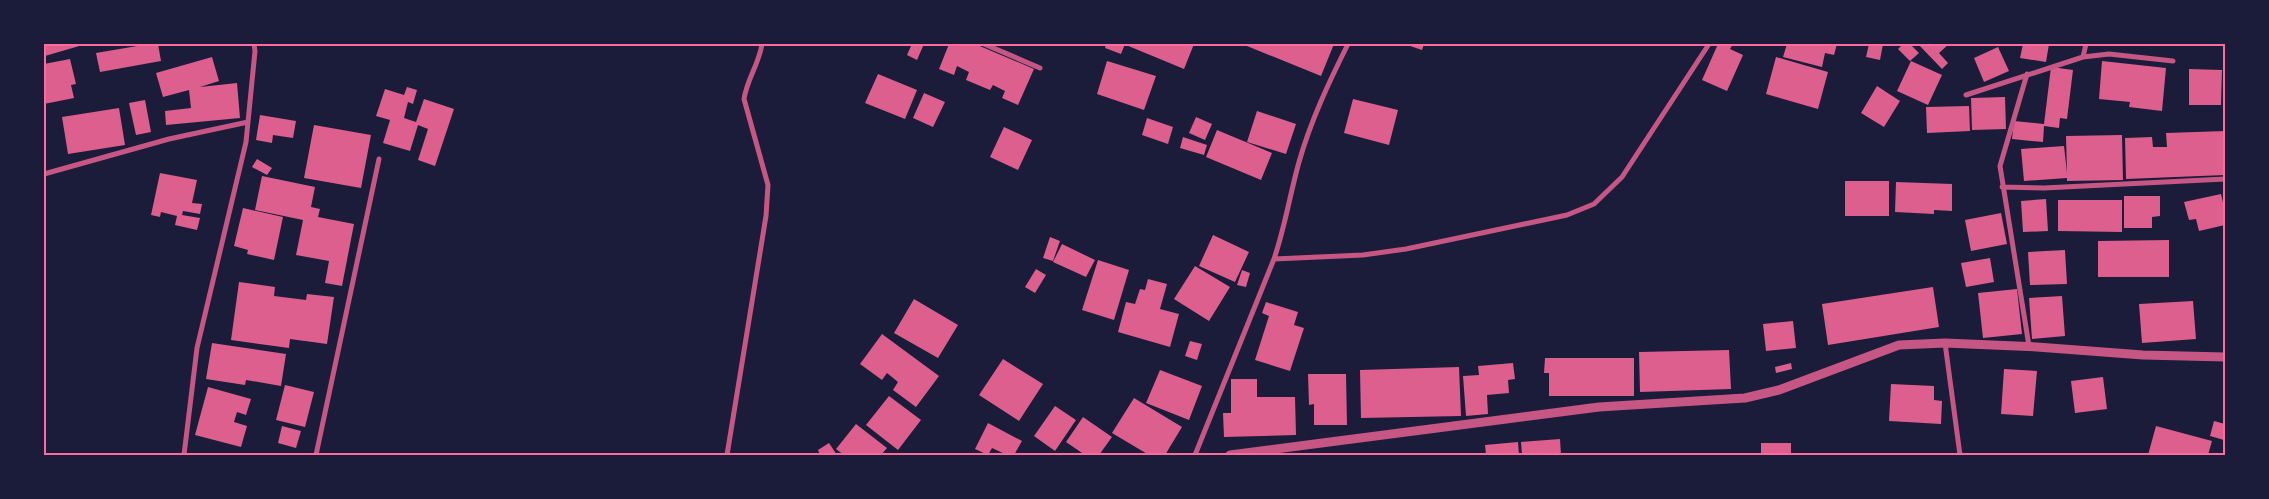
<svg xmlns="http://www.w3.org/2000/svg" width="2269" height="499" viewBox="0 0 2269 499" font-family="Overpass,sans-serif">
<rect width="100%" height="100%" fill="#1b1b3a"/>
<!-- building -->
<path fill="#dd5f8e" d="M 44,44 L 86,44 L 45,56 Z
M 149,44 L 158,44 L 161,61 L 100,72 L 96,53 Z
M 907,44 L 924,44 L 917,60 L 907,55 L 911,46 Z
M 949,44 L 975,44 L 1034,69 L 1018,105 L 1002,98 L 1005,91 L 993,85 L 990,90 L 966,80 L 969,72 L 957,66 L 954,75 L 939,69 Z
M 1106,44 L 1125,44 L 1121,54 L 1105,48 Z
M 1127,44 L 1194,44 L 1184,69 L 1126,45 Z
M 1242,44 L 1334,44 L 1321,76 Z
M 1404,44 L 1424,44 L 1422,50 Z
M 1718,44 L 1733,44 L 1730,49 L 1743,55 L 1727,91 L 1702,80 Z
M 1787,44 L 1837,44 L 1834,55 L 1825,53 L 1822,67 L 1783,57 Z
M 1869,44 L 1883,44 L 1880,60 L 1866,57 Z
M 1903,44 L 1910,44 L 1919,53 L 1910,61 L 1898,49 Z
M 1918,44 L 1949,44 L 1939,53 L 1948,63 L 1942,69 Z
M 2023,44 L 2049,44 L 2046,62 L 2020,58 Z
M 1998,47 L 2009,71 L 1984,82 L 1974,58 Z
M 212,57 L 219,81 L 200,87 L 237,83 L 240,118 L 166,125 L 165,111 L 191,108 L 189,90 L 163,97 L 156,73 Z
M 1776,57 L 1828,72 L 1818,109 L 1766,94 Z
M 70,59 L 76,84 L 71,85 L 74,98 L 44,104 L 44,64 Z
M 1107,61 L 1156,76 L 1144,110 L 1097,94 Z
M 1911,61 L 1942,75 L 1928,105 L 1897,91 Z
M 2102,61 L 2166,68 L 2162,111 L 2129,107 L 2130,102 L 2099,99 Z
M 2051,67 L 2073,70 L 2067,119 L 2060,118 L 2059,128 L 2044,126 L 2043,142 L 2012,139 L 2014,121 L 2044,124 Z
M 2189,69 L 2222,70 L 2221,105 L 2189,105 Z
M 878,74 L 917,90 L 905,119 L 865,103 Z
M 1877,86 L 1900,101 L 1884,127 L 1861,113 Z
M 407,87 L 417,90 L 413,104 L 408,102 L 404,118 L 416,122 L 424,99 L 454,109 L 435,166 L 418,160 L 428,129 L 418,125 L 410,151 L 383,143 L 390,120 L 376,116 L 385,89 L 404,95 Z
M 924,93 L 945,102 L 933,127 L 913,118 Z
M 2005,97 L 2006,129 L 1972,130 L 1971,98 Z
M 1353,99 L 1398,110 L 1389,145 L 1344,133 Z
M 145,100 L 151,132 L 136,135 L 129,103 Z
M 1969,106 L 1970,131 L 1927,133 L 1926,107 Z
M 119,108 L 125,145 L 68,154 L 62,117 Z
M 1257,111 L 1296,124 L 1286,154 L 1247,142 Z
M 260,115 L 296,121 L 293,138 L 273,135 L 272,143 L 256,140 Z
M 1196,117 L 1212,124 L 1205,140 L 1189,133 Z
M 1147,118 L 1173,127 L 1168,144 L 1142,135 Z
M 314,125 L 371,135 L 361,188 L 304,178 Z
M 1004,127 L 1032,140 L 1018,170 L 990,157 Z
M 1217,130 L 1272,153 L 1261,180 L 1206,157 Z
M 2225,131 L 2225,175 L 2126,179 L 2125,138 L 2152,137 L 2153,147 L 2167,147 L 2166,133 Z
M 2122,135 L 2123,180 L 2067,181 L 2067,178 L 2024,181 L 2021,149 L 2064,146 L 2067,173 L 2066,136 Z
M 1183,137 L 1207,145 L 1204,155 L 1180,148 Z
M 257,159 L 272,168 L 267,175 L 252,167 Z
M 160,173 L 197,180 L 192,203 L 202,204 L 200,214 L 183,211 L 182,215 L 200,218 L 197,230 L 175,225 L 177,216 L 161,212 L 160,217 L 151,215 Z
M 262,176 L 315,187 L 311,207 L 320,209 L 318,217 L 354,224 L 342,286 L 325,283 L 329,261 L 296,255 L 303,220 L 255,210 Z
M 1845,181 L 1889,181 L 1889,216 L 1845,216 Z
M 1896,182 L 1952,184 L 1952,211 L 1934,210 L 1934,214 L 1895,212 Z
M 2221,194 L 2225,211 L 2225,225 L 2199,231 L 2196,219 L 2189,220 L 2184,202 Z
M 2124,196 L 2160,196 L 2160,216 L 2152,217 L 2152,228 L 2124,228 Z
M 2046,199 L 2048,231 L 2023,232 L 2021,201 Z
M 2058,200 L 2122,200 L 2122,232 L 2058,231 Z
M 243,208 L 283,217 L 274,260 L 247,254 L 248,250 L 234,246 Z
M 2001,213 L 2007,244 L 1971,251 L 1965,220 Z
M 1213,235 L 1249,252 L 1235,282 L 1199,266 Z
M 1050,237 L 1060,241 L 1053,261 L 1043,258 Z
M 2169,240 L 2169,277 L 2098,277 L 2098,241 Z
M 1062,244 L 1095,260 L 1086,277 L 1053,262 Z
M 2065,250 L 2067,284 L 2030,285 L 2028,252 Z
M 1990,258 L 1994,282 L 1966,287 L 1961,263 Z
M 1098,260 L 1129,270 L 1114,320 L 1082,310 Z
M 1195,266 L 1230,287 L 1209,321 L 1174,299 Z
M 1036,269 L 1046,275 L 1035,293 L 1025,287 Z
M 1242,270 L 1250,273 L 1246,287 L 1237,285 Z
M 1148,279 L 1167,284 L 1160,309 L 1179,314 L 1170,347 L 1118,332 L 1126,302 L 1135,304 L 1140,289 L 1145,290 Z
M 239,282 L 275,287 L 274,296 L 306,300 L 307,294 L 334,297 L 327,344 L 290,339 L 289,348 L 231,340 Z
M 1933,287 L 1939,327 L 1828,345 L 1822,304 Z
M 2017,289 L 2022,334 L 1983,338 L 1978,293 Z
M 2062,296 L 2065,336 L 2032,339 L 2029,298 Z
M 914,299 L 958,325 L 938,358 L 894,333 Z
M 2193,301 L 2196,339 L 2142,343 L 2139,304 Z
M 1266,302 L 1298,312 L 1294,325 L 1304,328 L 1290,371 L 1255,360 L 1269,316 L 1262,313 Z
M 1793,321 L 1796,348 L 1766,351 L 1763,324 Z
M 882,334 L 939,376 L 916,407 L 893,390 L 898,382 L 887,373 L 882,380 L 860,364 Z
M 1190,341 L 1202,344 L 1197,360 L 1185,356 Z
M 212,343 L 286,354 L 281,386 L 246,380 L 245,385 L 206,379 Z
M 1729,350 L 1731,389 L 1640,392 L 1639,352 Z
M 1545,358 L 1634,358 L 1634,396 L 1549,396 L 1549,373 L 1544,373 Z
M 1003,359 L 1043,384 L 1019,421 L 979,395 Z
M 1513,363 L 1515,379 L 1508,380 L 1509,393 L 1487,395 L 1488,414 L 1466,416 L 1463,376 L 1479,375 L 1478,366 Z
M 1791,363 L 1792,369 L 1776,373 L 1775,367 Z
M 1459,367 L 1461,416 L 1361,418 L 1360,370 Z
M 2004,369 L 2037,371 L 2033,416 L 2001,414 Z
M 1160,370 L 1202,386 L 1189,420 L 1146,403 Z
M 1308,374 L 1346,374 L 1347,425 L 1314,425 L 1314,404 L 1309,405 Z
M 2103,377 L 2107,409 L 2075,413 L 2071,381 Z
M 1231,379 L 1257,379 L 1257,397 L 1295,397 L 1296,435 L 1224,437 L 1223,413 L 1231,413 Z
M 1891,384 L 1934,386 L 1934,400 L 1942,401 L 1941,424 L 1889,421 Z
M 285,385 L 314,392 L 305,427 L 276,420 Z
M 208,387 L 251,399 L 246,415 L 237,412 L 234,422 L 247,426 L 241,447 L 195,435 Z
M 889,396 L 921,420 L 898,450 L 866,425 Z
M 1134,398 L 1182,427 L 1165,455 L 1149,455 L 1112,433 Z
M 1055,406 L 1076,420 L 1055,451 L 1034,436 Z
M 1083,417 L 1112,437 L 1099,455 L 1085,455 L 1066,442 Z
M 2214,421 L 2225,424 L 2224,440 L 2210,436 Z
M 988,423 L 1022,441 L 1014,455 L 1007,455 L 992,448 L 988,455 L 975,449 Z
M 856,424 L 887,448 L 881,455 L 844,455 L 836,449 Z
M 282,426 L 301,431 L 296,448 L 278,443 Z
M 2156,426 L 2212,441 L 2208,455 L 2148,455 Z
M 1560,439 L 1561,455 L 1522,455 L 1521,442 Z
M 1518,442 L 1519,455 L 1486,455 L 1485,445 Z
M 829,443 L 837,455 L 820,455 L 818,450 Z
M 1761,443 L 1791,443 L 1791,455 L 1761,455 Z"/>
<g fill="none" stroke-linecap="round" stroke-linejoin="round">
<!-- minor -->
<path stroke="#c65784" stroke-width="5" d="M 984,44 L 1040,68
M 2083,57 L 2086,44
M 2027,74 L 2000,166 L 2029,346
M 1966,95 L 2083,57 L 2109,54 L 2173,61
M 44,174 L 169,139 L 248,122
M 2002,187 L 2044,188 L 2225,179
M 1274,259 L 1363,255 L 1406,249 L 1567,215 L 1594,204 L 1622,177 L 1709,44
M 1945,343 L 1960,455
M 184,455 L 197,348 L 246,142 L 255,51 L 254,44
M 316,455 L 379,159
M 727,455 L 766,216 L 768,185 L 744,99 C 747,79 759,64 762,44
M 1195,455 L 1274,259 C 1285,227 1290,194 1299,162 C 1311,120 1329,82 1348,44"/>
<!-- tertiary -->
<path stroke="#c65784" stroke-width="9" d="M 1230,455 L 1599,407 L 1745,398 L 1779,390 L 1899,345 L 1945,343 L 2037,347 L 2143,355 L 2225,357"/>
</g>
<!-- border -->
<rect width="2269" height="499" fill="none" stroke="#1b1b3a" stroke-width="90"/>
<rect x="45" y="45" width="2179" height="409" fill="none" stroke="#ff6b9d" stroke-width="2"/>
</svg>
